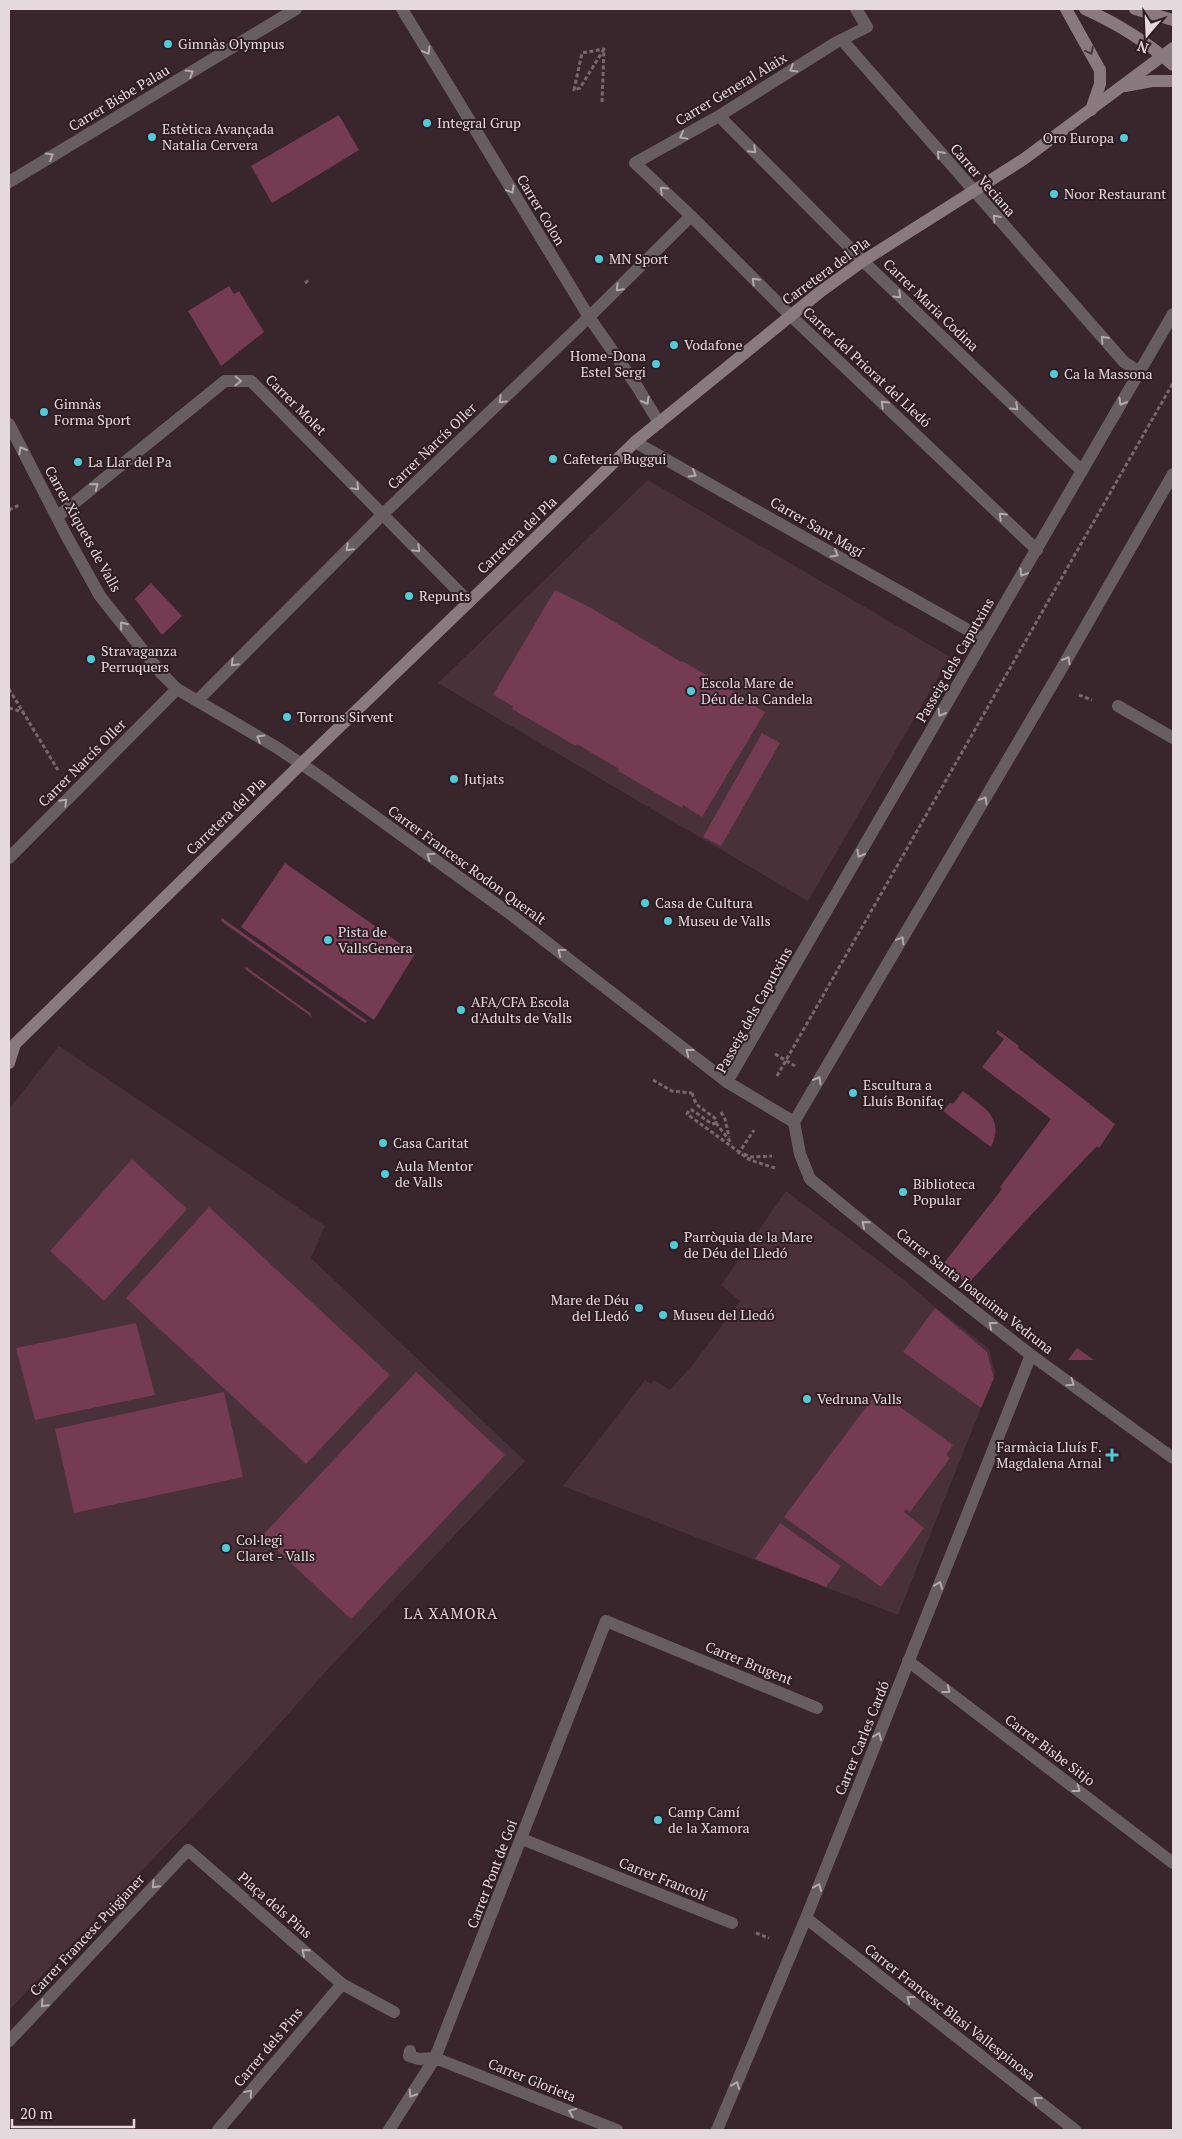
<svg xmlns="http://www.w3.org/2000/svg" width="1182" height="2139" viewBox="0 0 1182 2139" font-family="'PT Serif',serif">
<rect width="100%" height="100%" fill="#39262d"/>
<!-- built -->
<path fill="#49313a" d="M 648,480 L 950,657 L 808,901 L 438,683 Z
M 59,1046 L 325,1226 L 311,1258 L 525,1461 L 329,1668 L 250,1757 L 9,2010 L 9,1109 Z
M 786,1191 L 903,1279 L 936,1308 L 989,1349 L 995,1373 L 898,1615 L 563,1486 L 645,1380 L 651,1384 L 654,1380 L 670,1390 L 695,1362 L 740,1301 L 721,1285 Z"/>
<!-- green -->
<path fill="#753b52" d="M 339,115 L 359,150 L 272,203 L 251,166 Z
M 229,286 L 234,294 L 239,291 L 264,332 L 221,366 L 188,311 Z
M 151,583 L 182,616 L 163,634 L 161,634 L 135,599 Z
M 555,590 L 593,609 L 681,662 L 682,661 L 746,698 L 745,700 L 765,712 L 702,817 L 683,805 L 682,808 L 618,771 L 619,769 L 577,744 L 576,746 L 512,709 L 513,706 L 493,695 Z
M 762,733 L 780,743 L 721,846 L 703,837 Z
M 285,863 L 415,954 L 374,1020 L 241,927 Z
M 222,918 L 367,1021 L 365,1023 L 221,921 Z
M 246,967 L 310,1013 L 312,1017 L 245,969 Z
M 998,1030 L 1019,1046 L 1018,1048 L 1115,1124 L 1099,1148 L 1097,1146 L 1032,1214 L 968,1284 L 947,1268 L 948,1266 L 944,1263 L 1002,1189 L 1000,1187 L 1051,1119 L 982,1067 L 1004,1039 L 996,1033 Z
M 963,1091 C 984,1108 1005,1117 991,1147 L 943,1111 L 950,1103 L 953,1104 Z
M 132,1159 L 187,1209 L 104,1301 L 50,1251 Z
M 209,1207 L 390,1375 L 306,1464 L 126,1298 Z
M 935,1308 L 987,1352 L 994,1378 L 981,1408 L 903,1352 Z
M 136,1323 L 155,1395 L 35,1420 L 16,1348 Z
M 1077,1348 L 1094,1360 L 1068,1360 Z
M 416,1372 L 505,1455 L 351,1619 L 262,1536 Z
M 878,1391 L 953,1445 L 946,1455 L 950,1458 L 910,1512 L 906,1509 L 904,1512 L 924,1528 L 881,1587 L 784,1517 Z
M 224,1392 L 243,1477 L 74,1513 L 55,1429 Z
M 780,1523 L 841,1566 L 826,1587 L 755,1559 Z"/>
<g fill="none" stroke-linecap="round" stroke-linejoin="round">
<!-- path -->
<path stroke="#77666c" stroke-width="3" stroke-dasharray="4 2.5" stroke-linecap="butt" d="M 604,49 L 580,88 L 574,90 L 582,53 Z
M 602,102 L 604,50
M 305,283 L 309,280
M 9,510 L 19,505
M 9,689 L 58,770
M 1079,695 L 1092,700
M 9,708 L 23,712
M 775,1054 L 795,1066
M 777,1076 L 1173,383
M 653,1080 L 672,1091 L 692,1093
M 692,1093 L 696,1104 L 716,1119 L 716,1123
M 721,1112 L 725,1119 L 729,1137
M 716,1123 L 712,1124 L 692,1110 L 689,1110 L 687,1114 L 750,1160 L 775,1168
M 716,1123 L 732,1144
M 738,1154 L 754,1130
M 744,1154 L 751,1157 L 772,1156
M 756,1933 L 769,1938"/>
<!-- pedestrian -->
<path stroke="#685e61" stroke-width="12" d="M 342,1984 L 394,2012
M 410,2051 L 409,2056 L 419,2059 L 435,2058"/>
<!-- minor -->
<path stroke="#685e61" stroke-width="12" d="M 402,9 L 589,317 L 638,388 L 659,423
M 856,9 L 867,27 L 835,43 L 719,116 L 635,163 L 691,216 L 790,315 L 1037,550
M 842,40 L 1124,362 L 1140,372
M 719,116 L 863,261 L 1082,471
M 9,182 L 296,9
M 9,424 L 66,535 L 100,596 L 161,673 L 177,689 L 276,747 L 322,778 L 513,916 L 727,1082
M 635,442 L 984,639
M 57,517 L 225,381 L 251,381 L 469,602
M 197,701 L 383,514 L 589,317 L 691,216
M 1118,706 L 1173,738
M 9,858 L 177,689
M 794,1122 L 800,1154 L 810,1179 L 898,1251 L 1031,1355 L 1173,1458
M 908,1661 L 1173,1863
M 522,1839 L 732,1923
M 806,1918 L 1075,2130
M 9,2041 L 188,1850 L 342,1984 L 218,2130
M 435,2058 L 617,2130
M 389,2130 L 435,2058 L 606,1621 L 817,1708
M 717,2130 L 806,1918 L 1031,1355"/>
<!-- tertiary -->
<path stroke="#685e61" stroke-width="12" d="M 1173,314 L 727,1082 L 794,1122 L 1059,673 L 1173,474"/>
<!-- secondary -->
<path stroke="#897a7f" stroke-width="12" d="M 1066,9 L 1100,70 L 1100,84 L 1091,110
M 1085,9 C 1116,23 1148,43 1173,65
M 1135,9 L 1173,20
M 1125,86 L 1152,81 L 1173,81
M 9,1063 L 15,1044 L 301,764 L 635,442 L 820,292 L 863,261 L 1024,159 L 1173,48"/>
</g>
<!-- one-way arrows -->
<defs><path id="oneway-chevron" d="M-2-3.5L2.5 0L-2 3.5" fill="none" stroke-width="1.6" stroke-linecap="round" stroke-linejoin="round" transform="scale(1.25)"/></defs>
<g stroke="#b3a8ab">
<use href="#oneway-chevron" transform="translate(427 51) rotate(59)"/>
<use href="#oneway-chevron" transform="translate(793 69) rotate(149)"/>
<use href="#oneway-chevron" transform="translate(190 73) rotate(-31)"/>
<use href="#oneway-chevron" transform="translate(683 136) rotate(151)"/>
<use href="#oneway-chevron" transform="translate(753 150) rotate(45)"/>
<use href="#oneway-chevron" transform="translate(940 154) rotate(-131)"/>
<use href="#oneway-chevron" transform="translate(50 156) rotate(-31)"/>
<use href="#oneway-chevron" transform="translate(511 190) rotate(59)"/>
<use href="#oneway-chevron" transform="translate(663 190) rotate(-137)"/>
<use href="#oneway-chevron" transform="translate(996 218) rotate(-132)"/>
<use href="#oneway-chevron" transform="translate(755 281) rotate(-135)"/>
<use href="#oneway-chevron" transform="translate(619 288) rotate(135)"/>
<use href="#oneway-chevron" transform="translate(898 295) rotate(44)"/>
<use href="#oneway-chevron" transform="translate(1104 339) rotate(-132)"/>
<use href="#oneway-chevron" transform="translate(238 381) rotate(1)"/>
<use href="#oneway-chevron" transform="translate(502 400) rotate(136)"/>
<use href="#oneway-chevron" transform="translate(646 401) rotate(60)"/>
<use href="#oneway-chevron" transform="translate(1122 402) rotate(120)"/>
<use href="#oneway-chevron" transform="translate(884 404) rotate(-136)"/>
<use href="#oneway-chevron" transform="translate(1015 407) rotate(44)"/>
<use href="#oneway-chevron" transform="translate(22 450) rotate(-118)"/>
<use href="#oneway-chevron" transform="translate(693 474) rotate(30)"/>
<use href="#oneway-chevron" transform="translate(95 486) rotate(-39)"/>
<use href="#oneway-chevron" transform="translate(356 487) rotate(45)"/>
<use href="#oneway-chevron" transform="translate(1002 516) rotate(-136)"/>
<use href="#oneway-chevron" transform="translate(349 548) rotate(135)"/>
<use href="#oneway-chevron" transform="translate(417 549) rotate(46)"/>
<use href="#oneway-chevron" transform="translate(835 554) rotate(30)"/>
<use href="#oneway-chevron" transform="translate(1023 573) rotate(121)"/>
<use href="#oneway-chevron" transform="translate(123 625) rotate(-129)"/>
<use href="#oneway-chevron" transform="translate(1067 660) rotate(-60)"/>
<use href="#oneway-chevron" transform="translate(234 663) rotate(135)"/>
<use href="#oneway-chevron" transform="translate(941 713) rotate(120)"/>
<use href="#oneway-chevron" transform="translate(260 738) rotate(-149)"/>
<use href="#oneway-chevron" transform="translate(984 800) rotate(-59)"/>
<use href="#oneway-chevron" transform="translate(64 802) rotate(-45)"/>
<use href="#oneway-chevron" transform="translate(860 854) rotate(120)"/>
<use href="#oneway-chevron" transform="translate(430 856) rotate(-145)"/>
<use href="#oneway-chevron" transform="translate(901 940) rotate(-59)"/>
<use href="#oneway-chevron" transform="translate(561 952) rotate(-142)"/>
<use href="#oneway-chevron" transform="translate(689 1052) rotate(-142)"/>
<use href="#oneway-chevron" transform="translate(818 1080) rotate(-60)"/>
<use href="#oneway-chevron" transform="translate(865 1224) rotate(-141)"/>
<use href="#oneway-chevron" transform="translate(992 1325) rotate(-142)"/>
<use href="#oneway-chevron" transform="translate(1071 1383) rotate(35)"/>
<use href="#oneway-chevron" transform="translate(939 1585) rotate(-68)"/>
<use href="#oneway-chevron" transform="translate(947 1690) rotate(37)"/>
<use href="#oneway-chevron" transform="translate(878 1736) rotate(-68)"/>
<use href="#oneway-chevron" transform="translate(1077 1789) rotate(37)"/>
<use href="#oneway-chevron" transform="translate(155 1885) rotate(133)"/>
<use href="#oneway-chevron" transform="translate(818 1887) rotate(-68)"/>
<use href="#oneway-chevron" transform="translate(305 1952) rotate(-139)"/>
<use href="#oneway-chevron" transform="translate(910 1999) rotate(-142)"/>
<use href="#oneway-chevron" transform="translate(44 2004) rotate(133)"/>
<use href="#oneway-chevron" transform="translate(736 2085) rotate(-68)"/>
<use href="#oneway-chevron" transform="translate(249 2093) rotate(-50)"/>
<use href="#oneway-chevron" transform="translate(412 2094) rotate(123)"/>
<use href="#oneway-chevron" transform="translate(1037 2100) rotate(-142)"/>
<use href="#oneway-chevron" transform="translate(572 2112) rotate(-158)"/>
</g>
<use stroke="#49393f" href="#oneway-chevron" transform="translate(1090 51) rotate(62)"/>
<!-- markers -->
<g fill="#52cbd9" stroke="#2e1d23" stroke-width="2">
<circle cx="168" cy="44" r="5"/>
<circle cx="427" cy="123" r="5"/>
<circle cx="152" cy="137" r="5"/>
<circle cx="1124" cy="138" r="5"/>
<circle cx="1054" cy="194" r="5"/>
<circle cx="599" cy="259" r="5"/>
<circle cx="674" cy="345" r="5"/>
<circle cx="656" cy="364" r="5"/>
<circle cx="1054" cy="374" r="5"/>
<circle cx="44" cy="412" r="5"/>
<circle cx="553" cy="459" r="5"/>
<circle cx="78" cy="462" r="5"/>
<circle cx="409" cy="596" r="5"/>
<circle cx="91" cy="659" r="5"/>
<circle cx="691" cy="691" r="5"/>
<circle cx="287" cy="717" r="5"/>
<circle cx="454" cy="779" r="5"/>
<circle cx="645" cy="903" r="5"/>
<circle cx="668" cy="921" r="5"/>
<circle cx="328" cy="940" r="5"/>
<circle cx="461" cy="1010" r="5"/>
<circle cx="853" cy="1093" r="5"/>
<circle cx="383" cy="1143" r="5"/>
<circle cx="385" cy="1174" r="5"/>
<circle cx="903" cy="1192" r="5"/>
<circle cx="674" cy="1245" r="5"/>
<circle cx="639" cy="1308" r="5"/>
<circle cx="663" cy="1315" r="5"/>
<circle cx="807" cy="1399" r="5"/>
<path d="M1109.5 1447.5h5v5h5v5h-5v5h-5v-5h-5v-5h5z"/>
<circle cx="226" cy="1548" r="5"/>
<circle cx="658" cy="1820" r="5"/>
</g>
<g text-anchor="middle" stroke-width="4" stroke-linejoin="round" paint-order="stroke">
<!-- poi labels -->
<g font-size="14" fill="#e5d9dd" stroke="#2e1d23" text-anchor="start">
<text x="178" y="49">Gimnàs Olympus</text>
<text x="437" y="128">Integral Grup</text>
<text x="162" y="134">Estètica Avançada<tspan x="162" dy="16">Natalia Cervera</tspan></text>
<text x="1114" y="143" text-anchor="end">Oro Europa</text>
<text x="1064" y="199">Noor Restaurant</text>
<text x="609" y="264">MN Sport</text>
<text x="684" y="350">Vodafone</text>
<text x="646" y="361" text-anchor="end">Home-Dona<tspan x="646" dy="16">Estel Sergi</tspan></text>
<text x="1064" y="379">Ca la Massona</text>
<text x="54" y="409">Gimnàs<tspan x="54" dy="16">Forma Sport</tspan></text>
<text x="563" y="464">Cafeteria Buggui</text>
<text x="88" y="467">La Llar del Pa</text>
<text x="419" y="601">Repunts</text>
<text x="101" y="656">Stravaganza<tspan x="101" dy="16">Perruquers</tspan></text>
<text x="701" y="688">Escola Mare de<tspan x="701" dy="16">Déu de la Candela</tspan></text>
<text x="297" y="722">Torrons Sirvent</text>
<text x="464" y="784">Jutjats</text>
<text x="655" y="908">Casa de Cultura</text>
<text x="678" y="926">Museu de Valls</text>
<text x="338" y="937">Pista de<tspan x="338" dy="16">VallsGenera</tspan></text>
<text x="471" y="1007">AFA/CFA Escola<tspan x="471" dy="16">d'Adults de Valls</tspan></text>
<text x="863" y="1090">Escultura a<tspan x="863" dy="16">Lluís Bonifaç</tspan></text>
<text x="393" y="1148">Casa Caritat</text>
<text x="395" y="1171">Aula Mentor<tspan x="395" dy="16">de Valls</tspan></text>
<text x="913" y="1189">Biblioteca<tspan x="913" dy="16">Popular</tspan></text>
<text x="684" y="1242">Parròquia de la Mare<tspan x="684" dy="16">de Déu del Lledó</tspan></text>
<text x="629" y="1305" text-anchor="end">Mare de Déu<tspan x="629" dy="16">del Lledó</tspan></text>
<text x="673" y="1320">Museu del Lledó</text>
<text x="817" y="1404">Vedruna Valls</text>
<text x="1102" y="1452" text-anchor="end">Farmàcia Lluís F.<tspan x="1102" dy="16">Magdalena Arnal</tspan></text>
<text x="236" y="1545">Col·legi<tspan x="236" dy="16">Claret - Valls</tspan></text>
<text x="668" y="1817">Camp Camí<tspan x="668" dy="16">de la Xamora</tspan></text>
</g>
<!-- street labels -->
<g font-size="14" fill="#e5d9dd" stroke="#2e1d23">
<text transform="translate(731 89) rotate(-31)" y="5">Carrer General Alaix</text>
<text transform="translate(119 98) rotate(-31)" y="5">Carrer Bisbe Palau</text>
<text transform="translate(983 180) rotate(49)" y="5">Carrer Veciana</text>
<text transform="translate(541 210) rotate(59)" y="5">Carrer Colon</text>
<text transform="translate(826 271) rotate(-36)" y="5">Carretera del Pla</text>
<text transform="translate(931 305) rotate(44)" y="5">Carrer Maria Codina</text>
<text transform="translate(867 367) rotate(43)" y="5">Carrer del Priorat del Lledó</text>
<text transform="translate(296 405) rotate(45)" y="5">Carrer Molet</text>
<text transform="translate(432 446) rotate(-44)" y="5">Carrer Narcís Oller</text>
<text transform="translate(817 527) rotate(30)" y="5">Carrer Sant Magí</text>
<text transform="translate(83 529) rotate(61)" y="5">Carrer Xiquets de Valls</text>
<text transform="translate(517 535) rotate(-44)" y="5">Carretera del Pla</text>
<text transform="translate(955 660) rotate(-60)" y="5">Passeig dels Caputxins</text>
<text transform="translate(82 763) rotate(-45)" y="5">Carrer Narcís Oller</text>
<text transform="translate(226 816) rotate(-44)" y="5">Carretera del Pla</text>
<text transform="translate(467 865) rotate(36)" y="5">Carrer Francesc Rodon Queralt</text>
<text transform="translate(754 1010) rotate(-61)" y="5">Passeig dels Caputxins</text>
<text transform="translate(975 1291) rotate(38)" y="5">Carrer Santa Joaquima Vedruna</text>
<text transform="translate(749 1663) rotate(22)" y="5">Carrer Brugent</text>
<text transform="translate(862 1738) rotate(-68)" y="5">Carrer Carles Cardó</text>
<text transform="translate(1050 1750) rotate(37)" y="5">Carrer Bisbe Sitjo</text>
<text transform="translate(492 1874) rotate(-69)" y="5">Carrer Pont de Goi</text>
<text transform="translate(663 1879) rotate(22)" y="5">Carrer Francolí</text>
<text transform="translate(275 1905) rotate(41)" y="5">Plaça dels Pins</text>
<text transform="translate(87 1935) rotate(-47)" y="5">Carrer Francesc Puigjaner</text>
<text transform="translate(950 2012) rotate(38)" y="5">Carrer Francesc Blasi Vallespinosa</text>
<text transform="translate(268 2047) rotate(-50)" y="5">Carrer dels Pins</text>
<text transform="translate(532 2080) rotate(22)" y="5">Carrer Glorieta</text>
</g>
<!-- neighbourhood labels -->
<g font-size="15" letter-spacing="1" fill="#e8d0d8" stroke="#2e1d23">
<text x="451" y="1619">LA XAMORA</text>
</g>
</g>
<!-- border -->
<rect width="1182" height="2139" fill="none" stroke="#e5d9dd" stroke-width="20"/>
<!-- north arrow -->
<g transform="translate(1147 35) rotate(199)" stroke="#2e1d23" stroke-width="4" paint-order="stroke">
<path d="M0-4L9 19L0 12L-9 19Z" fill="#e5d9dd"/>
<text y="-8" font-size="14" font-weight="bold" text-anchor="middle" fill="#e5d9dd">N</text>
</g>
<!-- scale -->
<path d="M12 2119v8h122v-8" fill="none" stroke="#e5d9dd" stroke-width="2.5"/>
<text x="20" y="2119" font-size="15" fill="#e5d9dd" stroke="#2e1d23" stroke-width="4" paint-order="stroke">20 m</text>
</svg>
